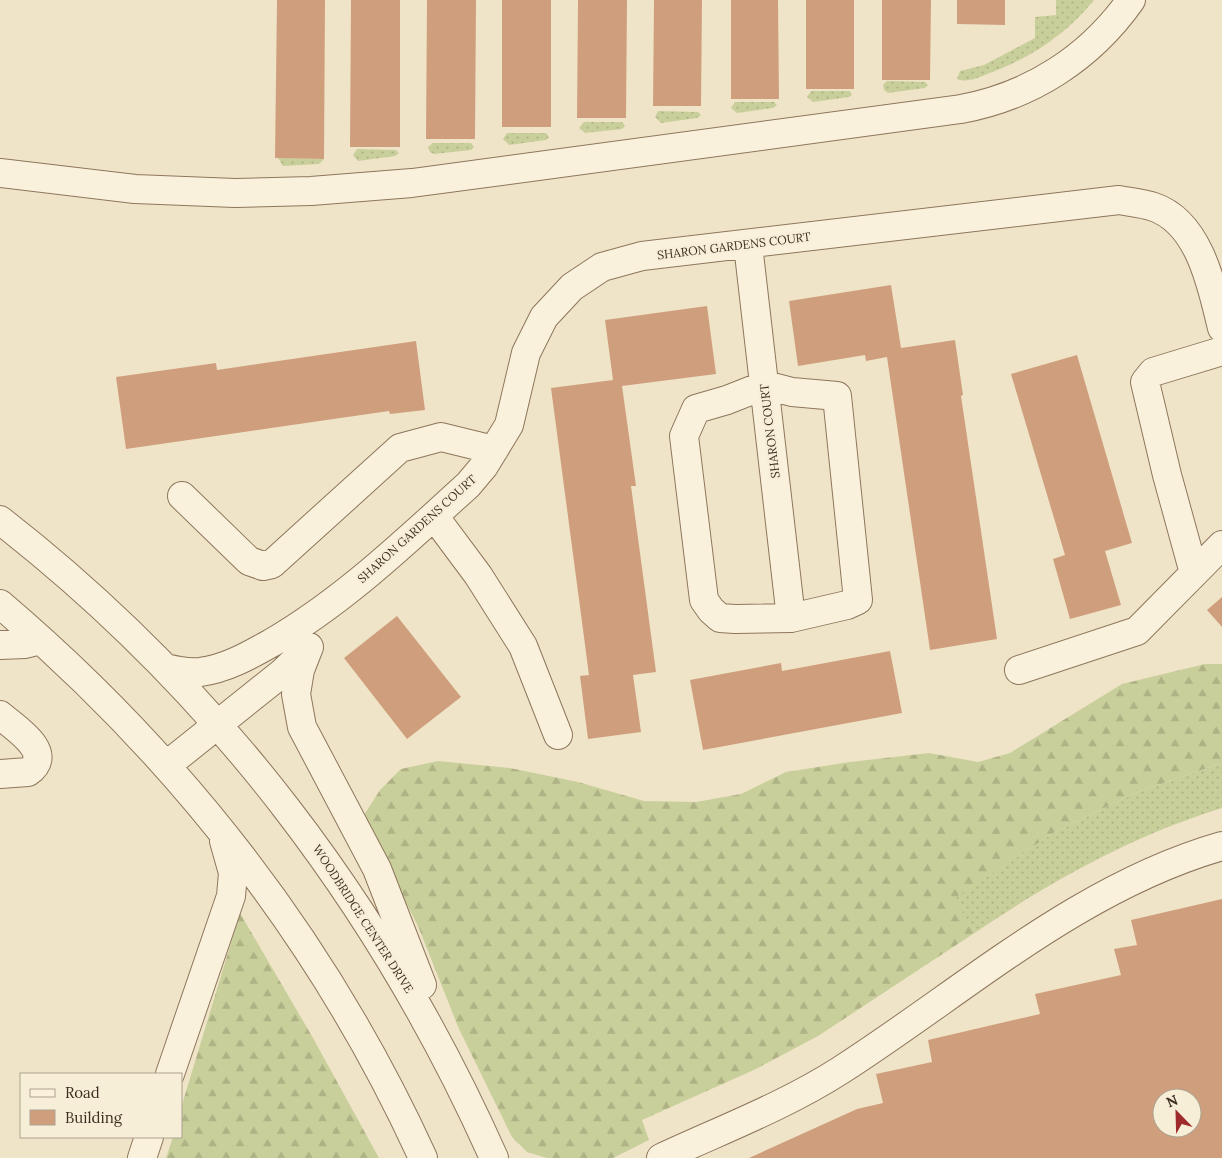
<svg xmlns="http://www.w3.org/2000/svg" width="1222" height="1158" viewBox="0 0 1222 1158" font-family="Lora,serif">
<defs>
<pattern id="grass-dots" width="8" height="8" patternUnits="userSpaceOnUse" patternTransform="scale(1.25)"><rect width="8" height="8" fill="#c9cf9b"/><path d="M2 2h.1M6 6h.1" fill="none" stroke="#aeb285" stroke-width="1.8" stroke-linecap="round"/></pattern>
<pattern id="forest-firs" width="22" height="20" patternUnits="userSpaceOnUse" patternTransform="scale(1.25)"><rect width="22" height="20" fill="#c9cf9b"/><path d="M5 1l3.5 6h-7zM16 11l3.5 6h-7z" fill="#aeb285"/></pattern>
</defs>
<rect width="100%" height="100%" fill="#f0e4c8"/>
<!-- grass -->
<path fill="url(#grass-dots)" d="M 1056,0 L 1094,0 C 1066,35 1029,59 987,74 C 978,78 967,83 957,79 L 960,71 L 984,65 L 1035,38 L 1035,17 L 1056,15 Z
M 887,81 L 925,82 L 928,85 L 925,88 L 888,93 L 884,90 L 883,85 Z
M 811,91 L 850,91 L 852,95 L 849,97 L 813,102 L 807,97 Z
M 735,102 L 774,102 L 777,105 L 773,108 L 737,113 L 731,108 Z
M 658,111 L 698,112 L 701,115 L 697,118 L 661,123 L 655,117 Z
M 584,122 L 622,122 L 625,126 L 622,129 L 585,133 L 579,128 Z
M 507,133 L 546,133 L 549,137 L 546,140 L 509,145 L 503,139 Z
M 433,143 L 471,143 L 474,147 L 471,150 L 434,154 L 430,152 L 428,147 Z
M 357,149 L 396,150 L 399,153 L 395,156 L 358,161 L 353,155 Z
M 278,158 L 324,159 L 319,164 L 283,166 Z
M 1222,763 L 1222,808 C 1132,836 1053,880 976,932 L 952,899 L 1055,832 L 1135,793 Z"/>
<!-- forest -->
<path fill="url(#forest-firs)" d="M 1205,664 L 1222,664 L 1222,763 L 1135,793 L 1055,832 L 953,899 L 976,932 L 818,1036 L 756,1069 L 642,1120 L 649,1140 L 613,1158 L 547,1158 L 527,1152 L 512,1137 L 459,1029 L 418,926 L 362,818 L 380,790 L 401,769 L 438,761 L 510,768 L 578,782 L 644,801 L 696,802 L 741,794 L 786,772 L 850,762 L 929,753 L 978,762 L 1010,753 L 1122,684 Z
M 240,913 L 313,1038 L 379,1158 L 166,1158 L 173,1137 L 181,1137 L 181,1108 Z"/>
<!-- building -->
<path fill="#cf9f7d" fill-rule="evenodd" d="M 277,0 L 325,0 L 324,159 L 275,158 Z
M 351,0 L 400,0 L 400,147 L 350,147 Z
M 427,0 L 476,0 L 475,139 L 426,139 Z
M 502,0 L 551,0 L 551,127 L 502,127 Z
M 578,0 L 627,0 L 626,118 L 577,118 Z
M 654,0 L 702,0 L 701,106 L 653,106 Z
M 731,0 L 778,0 L 779,99 L 731,99 Z
M 806,0 L 854,0 L 854,89 L 806,89 Z
M 882,0 L 931,0 L 930,80 L 882,80 Z
M 957,0 L 1005,0 L 1005,25 L 957,24 Z
M 891,285 L 901,348 L 955,340 L 963,395 L 961,396 L 997,639 L 930,650 L 887,357 L 866,361 L 865,355 L 798,366 L 789,301 Z
M 707,306 L 716,374 L 622,386 L 636,486 L 631,486 L 656,672 L 633,675 L 641,732 L 588,739 L 580,676 L 589,675 L 551,388 L 613,380 L 605,320 Z
M 416,341 L 425,410 L 390,414 L 389,411 L 126,449 L 116,377 L 216,363 L 217,370 Z
M 1077,355 L 1132,543 L 1105,551 L 1121,605 L 1070,619 L 1053,559 L 1065,555 L 1011,374 Z
M 1222,597 L 1222,627 L 1207,610 Z
M 397,616 L 461,697 L 407,739 L 344,658 Z
M 890,651 L 902,713 L 703,750 L 690,680 L 781,663 L 782,671 Z
M 1222,899 L 1222,1158 L 749,1158 L 857,1109 L 883,1103 L 876,1074 L 932,1062 L 928,1040 L 1040,1014 L 1035,994 L 1121,975 L 1114,949 L 1137,945 L 1131,920 ZM 1162,1098 L 1192,1098 L 1192,1128 L 1162,1128 Z"/>
<g fill="none" stroke-linecap="round" stroke-linejoin="round">
<!-- minor casing -->
<g stroke="#8d765c" stroke-width="30">
<path id="minor" d="M 0,173 L 135,189 L 235,193 L 311,191 L 412,183 L 961,109 C 1031,96 1090,58 1131,0
M 748,245 L 791,618
M 765,385 L 792,392 L 837,396 L 858,600 L 847,605 L 791,618 L 735,619 L 720,618 L 711,610 L 704,600 L 684,436 L 696,409 L 727,400 Z
M 182,496 L 249,561 L 263,566 L 272,564 L 400,448 L 441,437 L 494,450
M 434,516 L 478,575 L 523,646 L 558,735
M 0,520 C 217,689 382,907 494,1158
M 1194,573 L 1167,475 L 1145,382 L 1153,372 L 1222,351
M 0,604 C 180,757 325,943 423,1158
M 0,645 L 25,644 L 41,640
M 309,647 L 300,670 L 296,694 L 302,727 L 377,869 L 422,985
M 166,668 C 177,671 188,673 200,672 C 226,669 250,655 273,642 C 345,600 406,541 468,485 L 484,466 L 509,425 L 526,353 L 544,317 L 572,287 L 602,267 L 642,256 L 1119,200 C 1130,202 1143,203 1154,207 C 1200,223 1212,287 1222,328
M 1019,670 L 1137,631 L 1222,545
M 0,715 C 15,728 56,753 28,772 L 0,774
M 167,765 L 282,673 L 307,649
M 170,1074 L 231,896 L 233,873 L 224,841
M 142,1158 L 149,1137
M 661,1158 C 721,1130 785,1106 841,1070 C 964,991 1079,887 1222,846"/>
</g>
<!-- minor -->
<use href="#minor" stroke="#faf1dc" stroke-width="28"/>
</g>
<g text-anchor="middle" stroke-width="4.5" stroke-linejoin="round" paint-order="stroke">
<!-- street labels -->
<g font-size="12" fill="#3d2e20" stroke="#f7eed8">
<text transform="translate(734 246) rotate(-7)" y="4">SHARON GARDENS COURT</text>
<text transform="translate(770 431) rotate(-97)" y="4">SHARON COURT</text>
<text transform="translate(417 529) rotate(-42)" y="4">SHARON GARDENS COURT</text>
<text transform="translate(363 919) rotate(57)" y="4">WOODBRIDGE CENTER DRIVE</text>
</g>
</g>
<!-- legend -->
<rect x="20" y="1073" width="162" height="65" fill="#f7eed8" stroke="#ada18e"/>
<rect x="30" y="1089" width="25" height="8" fill="#faf1dc" stroke="#ada18e"/>
<text x="65" y="1098" font-size="15" fill="#3d2e20">Road</text>
<rect x="30" y="1110" width="25" height="15" fill="#cf9f7d" stroke="#ada18e"/>
<text x="65" y="1123" font-size="15" fill="#3d2e20">Building</text>
<!-- north arrow -->
<g transform="translate(1177 1113) rotate(337)"><circle r="24" fill="#f7eed8" stroke="#ada18e"/>
<path d="M0-4L9 19L0 12L-9 19Z" fill="#9e2a2b"/>
<text y="-8" font-size="14" font-weight="bold" text-anchor="middle" fill="#3d2e20">N</text>
</g>
</svg>
